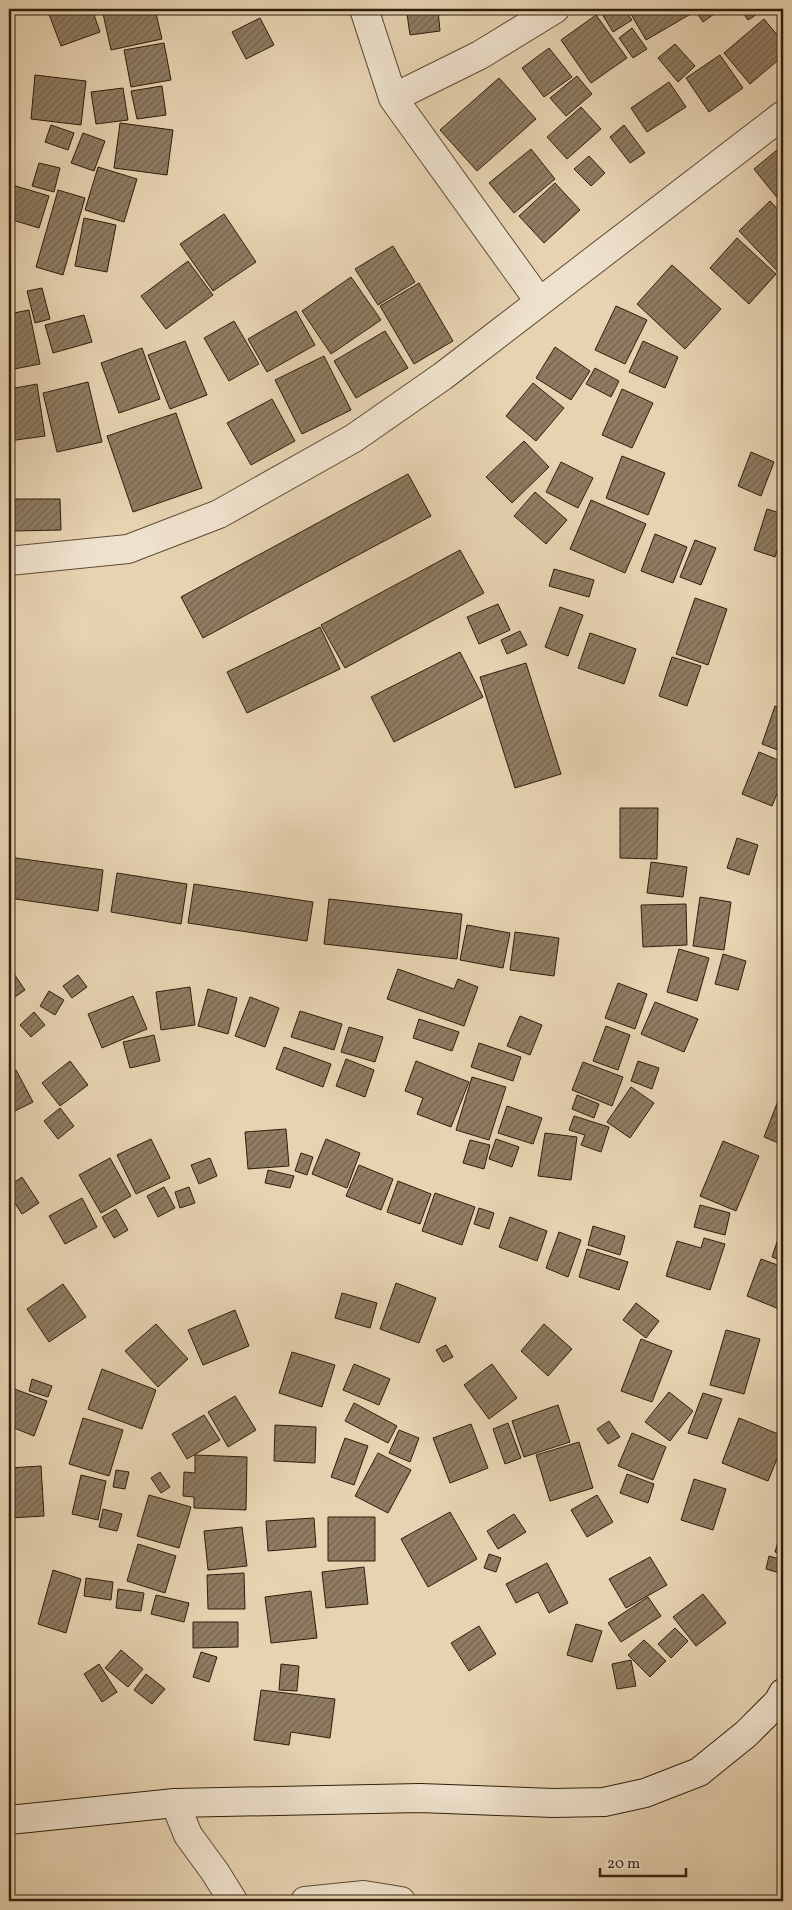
<svg xmlns="http://www.w3.org/2000/svg" width="792" height="1910" viewBox="0 0 792 1910" font-family="Vollkorn,serif">
<defs>
<pattern id="building-hatch" width="6" height="6" patternUnits="userSpaceOnUse" patternTransform="scale(1.25)"><rect width="6" height="6" fill="#8f7c62"/><path d="M-1 1l2-2M0 6l6-6M5 7l2-2" fill="none" stroke="#75654f"/></pattern>
</defs>
<rect width="100%" height="100%" fill="#e7d3b2"/>
<filter id="stains"><feTurbulence type="fractalNoise" baseFrequency=".004" numOctaves="4"/><feColorMatrix values="0 0 0 0 .2 0 0 0 0 .09 0 0 0 0 .02 0 0 0 .5 -.17"/></filter>
<radialGradient id="worn" r=".72"><stop offset=".6" stop-color="#630" stop-opacity="0"/><stop offset="1" stop-color="#630" stop-opacity=".3"/></radialGradient>
<!-- building -->
<path fill="url(#building-hatch)" stroke="#2f1e0b" d="M 47,9 L 92,9 L 100,32 L 61,46 Z
M 102,9 L 155,9 L 162,39 L 111,50 Z
M 599,9 L 624,9 L 632,20 L 613,32 Z
M 628,9 L 685,9 L 689,15 L 646,40 Z
M 694,9 L 721,9 L 703,22 Z
M 740,9 L 765,9 L 748,20 Z
M 438,10 L 440,31 L 410,35 L 407,14 Z
M 596,15 L 627,58 L 591,83 L 561,40 Z
M 260,18 L 274,45 L 246,59 L 232,32 Z
M 764,19 L 783,42 L 783,56 L 750,84 L 724,53 Z
M 632,28 L 647,49 L 633,58 L 619,38 Z
M 164,43 L 171,80 L 131,87 L 124,50 Z
M 675,44 L 695,66 L 678,82 L 658,58 Z
M 549,48 L 572,77 L 544,97 L 522,68 Z
M 720,55 L 743,88 L 709,112 L 686,78 Z
M 35,75 L 86,81 L 81,125 L 31,119 Z
M 577,76 L 592,94 L 566,116 L 550,98 Z
M 499,78 L 536,119 L 477,171 L 440,130 Z
M 669,82 L 686,107 L 647,132 L 631,108 Z
M 162,86 L 166,115 L 137,119 L 131,91 Z
M 123,88 L 128,120 L 96,124 L 91,92 Z
M 581,107 L 601,129 L 567,159 L 547,137 Z
M 120,123 L 173,130 L 167,175 L 114,168 Z
M 51,125 L 74,133 L 68,150 L 45,142 Z
M 624,125 L 645,153 L 630,163 L 610,137 Z
M 83,133 L 105,141 L 94,171 L 71,163 Z
M 783,145 L 783,205 L 754,169 Z
M 531,149 L 555,179 L 514,213 L 489,183 Z
M 589,156 L 605,173 L 591,186 L 574,169 Z
M 9,163 L 14,165 L 9,180 Z
M 39,163 L 60,168 L 54,192 L 32,186 Z
M 98,167 L 137,179 L 124,222 L 85,210 Z
M 555,183 L 580,210 L 544,243 L 519,216 Z
M 9,184 L 49,196 L 39,228 L 9,219 Z
M 58,190 L 85,198 L 63,275 L 36,267 Z
M 770,201 L 783,215 L 782,276 L 739,231 Z
M 224,214 L 256,262 L 213,291 L 180,244 Z
M 84,218 L 116,225 L 107,272 L 75,266 Z
M 737,238 L 776,274 L 749,304 L 710,268 Z
M 393,246 L 415,282 L 378,305 L 355,269 Z
M 188,261 L 213,295 L 166,329 L 141,296 Z
M 672,265 L 721,309 L 685,349 L 637,304 Z
M 351,277 L 381,320 L 331,354 L 302,311 Z
M 419,283 L 453,341 L 414,364 L 380,306 Z
M 42,288 L 50,319 L 35,323 L 27,291 Z
M 616,306 L 647,320 L 625,364 L 595,350 Z
M 29,310 L 40,364 L 9,370 L 9,314 Z
M 296,311 L 315,345 L 267,372 L 248,339 Z
M 84,315 L 92,342 L 53,353 L 45,325 Z
M 234,321 L 259,364 L 229,381 L 204,338 Z
M 385,331 L 408,368 L 356,398 L 334,361 Z
M 185,341 L 207,395 L 170,409 L 148,355 Z
M 643,341 L 678,357 L 665,388 L 629,372 Z
M 555,347 L 590,371 L 571,400 L 536,378 Z
M 142,348 L 160,399 L 119,413 L 101,363 Z
M 324,356 L 351,410 L 302,434 L 275,380 Z
M 595,368 L 619,381 L 611,397 L 586,384 Z
M 88,382 L 102,442 L 57,452 L 43,393 Z
M 533,383 L 564,408 L 536,441 L 506,416 Z
M 37,384 L 45,436 L 9,441 L 9,389 Z
M 622,389 L 653,403 L 632,448 L 602,435 Z
M 783,397 L 783,414 L 778,411 Z
M 272,399 L 295,441 L 251,465 L 227,423 Z
M 176,413 L 202,488 L 133,512 L 107,436 Z
M 524,441 L 549,467 L 512,503 L 486,477 Z
M 751,452 L 774,462 L 761,496 L 738,486 Z
M 622,456 L 665,473 L 648,515 L 606,498 Z
M 561,462 L 593,478 L 578,508 L 546,492 Z
M 408,474 L 431,516 L 203,638 L 181,597 Z
M 535,492 L 567,520 L 546,544 L 514,516 Z
M 14,499 L 60,499 L 61,530 L 14,531 Z
M 591,500 L 646,524 L 625,573 L 570,549 Z
M 767,509 L 783,514 L 783,532 L 775,557 L 754,550 Z
M 655,534 L 687,547 L 673,583 L 641,571 Z
M 695,540 L 716,548 L 701,585 L 680,577 Z
M 460,550 L 484,593 L 345,668 L 321,625 Z
M 554,569 L 594,580 L 589,597 L 549,586 Z
M 695,598 L 727,609 L 708,665 L 676,654 Z
M 498,604 L 510,630 L 479,644 L 467,617 Z
M 560,607 L 583,615 L 568,656 L 545,647 Z
M 783,623 L 783,639 L 778,638 Z
M 320,627 L 340,669 L 247,713 L 227,672 Z
M 520,631 L 527,645 L 507,654 L 501,640 Z
M 590,633 L 636,649 L 624,684 L 578,668 Z
M 460,652 L 483,697 L 394,742 L 371,697 Z
M 672,657 L 701,666 L 687,706 L 659,696 Z
M 526,663 L 561,774 L 515,788 L 480,677 Z
M 775,706 L 783,709 L 783,752 L 762,744 Z
M 759,752 L 783,762 L 783,779 L 772,806 L 742,794 Z
M 620,808 L 658,808 L 657,859 L 620,858 Z
M 737,838 L 758,845 L 749,875 L 727,868 Z
M 9,857 L 103,870 L 98,911 L 9,898 Z
M 651,862 L 687,867 L 683,897 L 647,893 Z
M 117,873 L 187,884 L 181,924 L 111,912 Z
M 194,884 L 313,902 L 307,941 L 188,923 Z
M 700,897 L 731,902 L 724,950 L 693,946 Z
M 329,899 L 462,914 L 457,959 L 324,944 Z
M 686,904 L 687,945 L 643,947 L 641,905 Z
M 467,925 L 510,933 L 503,968 L 460,960 Z
M 515,932 L 559,938 L 554,976 L 510,970 Z
M 679,949 L 709,958 L 697,1001 L 667,992 Z
M 723,954 L 746,961 L 738,990 L 715,984 Z
M 398,969 L 454,989 L 458,979 L 478,987 L 464,1026 L 387,999 Z
M 12,971 L 25,990 L 9,1001 L 9,974 Z
M 78,975 L 87,987 L 72,998 L 63,986 Z
M 618,983 L 647,994 L 635,1029 L 605,1018 Z
M 190,987 L 195,1025 L 161,1030 L 156,992 Z
M 208,989 L 237,998 L 228,1034 L 198,1026 Z
M 49,991 L 64,1000 L 55,1015 L 40,1006 Z
M 133,996 L 147,1029 L 102,1048 L 88,1014 Z
M 250,997 L 279,1008 L 265,1047 L 235,1036 Z
M 655,1002 L 698,1019 L 684,1052 L 641,1034 Z
M 300,1011 L 342,1024 L 334,1050 L 291,1037 Z
M 34,1012 L 45,1025 L 31,1037 L 20,1025 Z
M 520,1016 L 542,1025 L 530,1055 L 507,1046 Z
M 419,1019 L 459,1032 L 452,1051 L 413,1038 Z
M 606,1026 L 630,1035 L 618,1070 L 593,1061 Z
M 349,1027 L 383,1037 L 375,1062 L 341,1052 Z
M 154,1035 L 160,1061 L 130,1068 L 123,1042 Z
M 479,1043 L 521,1057 L 513,1081 L 471,1067 Z
M 284,1047 L 331,1064 L 323,1087 L 276,1069 Z
M 346,1059 L 374,1070 L 365,1097 L 336,1086 Z
M 70,1061 L 88,1085 L 60,1106 L 42,1083 Z
M 416,1061 L 469,1082 L 451,1127 L 417,1114 L 423,1098 L 405,1091 Z
M 638,1061 L 659,1068 L 652,1089 L 631,1081 Z
M 583,1062 L 623,1077 L 612,1106 L 572,1090 Z
M 16,1070 L 33,1102 L 9,1114 L 9,1074 Z
M 472,1077 L 506,1087 L 489,1140 L 456,1130 Z
M 631,1087 L 654,1103 L 630,1138 L 607,1122 Z
M 577,1095 L 599,1104 L 594,1118 L 572,1109 Z
M 778,1101 L 783,1103 L 783,1145 L 764,1137 Z
M 507,1106 L 542,1118 L 533,1144 L 498,1133 Z
M 60,1108 L 74,1126 L 58,1139 L 44,1121 Z
M 574,1116 L 609,1127 L 601,1152 L 581,1145 L 585,1135 L 569,1130 Z
M 286,1129 L 289,1166 L 248,1169 L 245,1132 Z
M 545,1133 L 577,1137 L 571,1180 L 538,1176 Z
M 151,1139 L 170,1178 L 136,1194 L 117,1155 Z
M 326,1139 L 360,1153 L 347,1188 L 312,1174 Z
M 496,1139 L 519,1147 L 512,1167 L 489,1159 Z
M 470,1140 L 490,1145 L 484,1169 L 463,1163 Z
M 723,1141 L 759,1156 L 736,1211 L 700,1196 Z
M 301,1153 L 313,1157 L 307,1175 L 295,1171 Z
M 110,1158 L 131,1196 L 101,1213 L 79,1175 Z
M 210,1158 L 217,1176 L 199,1184 L 191,1165 Z
M 359,1165 L 393,1179 L 381,1210 L 346,1196 Z
M 268,1170 L 294,1176 L 290,1188 L 265,1183 Z
M 22,1177 L 39,1203 L 22,1214 L 9,1194 L 9,1186 Z
M 398,1181 L 431,1194 L 420,1224 L 387,1212 Z
M 164,1187 L 175,1208 L 158,1217 L 147,1196 Z
M 189,1187 L 195,1203 L 180,1208 L 175,1192 Z
M 435,1193 L 475,1207 L 462,1245 L 422,1231 Z
M 82,1198 L 97,1227 L 65,1244 L 49,1216 Z
M 700,1205 L 730,1213 L 725,1235 L 694,1227 Z
M 479,1208 L 494,1213 L 489,1229 L 474,1224 Z
M 116,1209 L 128,1230 L 114,1238 L 102,1217 Z
M 510,1217 L 547,1231 L 537,1261 L 499,1247 Z
M 783,1224 L 783,1261 L 772,1257 Z
M 593,1226 L 625,1236 L 620,1255 L 588,1245 Z
M 559,1232 L 581,1240 L 568,1277 L 546,1268 Z
M 704,1238 L 725,1244 L 710,1290 L 666,1276 L 677,1241 L 701,1248 Z
M 587,1249 L 628,1262 L 619,1290 L 579,1277 Z
M 761,1259 L 783,1267 L 783,1298 L 779,1309 L 747,1296 Z
M 396,1283 L 436,1298 L 419,1343 L 380,1329 Z
M 63,1284 L 86,1317 L 49,1342 L 27,1309 Z
M 342,1293 L 377,1303 L 370,1328 L 335,1318 Z
M 636,1303 L 659,1321 L 646,1338 L 623,1320 Z
M 235,1310 L 249,1346 L 203,1365 L 188,1330 Z
M 156,1324 L 188,1359 L 158,1387 L 125,1351 Z
M 544,1324 L 572,1349 L 548,1376 L 521,1351 Z
M 726,1330 L 760,1339 L 744,1394 L 710,1385 Z
M 641,1339 L 672,1351 L 652,1402 L 621,1391 Z
M 446,1345 L 453,1357 L 443,1362 L 436,1350 Z
M 292,1352 L 335,1365 L 322,1407 L 279,1393 Z
M 354,1364 L 390,1379 L 379,1405 L 343,1390 Z
M 492,1364 L 517,1398 L 489,1419 L 464,1385 Z
M 102,1369 L 156,1390 L 142,1429 L 88,1409 Z
M 32,1379 L 52,1386 L 48,1397 L 29,1391 Z
M 9,1387 L 47,1401 L 34,1436 L 9,1426 Z
M 669,1392 L 693,1411 L 670,1441 L 645,1422 Z
M 703,1393 L 722,1399 L 707,1439 L 688,1433 Z
M 235,1396 L 256,1430 L 228,1447 L 208,1412 Z
M 354,1403 L 397,1426 L 388,1443 L 345,1421 Z
M 558,1405 L 570,1442 L 524,1457 L 512,1421 Z
M 204,1415 L 220,1440 L 187,1459 L 172,1434 Z
M 83,1418 L 123,1430 L 109,1476 L 69,1464 Z
M 739,1418 L 783,1436 L 783,1444 L 768,1481 L 722,1463 Z
M 609,1421 L 620,1437 L 608,1444 L 597,1429 Z
M 508,1423 L 521,1458 L 505,1464 L 493,1429 Z
M 471,1424 L 488,1468 L 450,1483 L 433,1438 Z
M 275,1425 L 316,1427 L 315,1463 L 274,1461 Z
M 399,1430 L 419,1438 L 410,1462 L 389,1453 Z
M 632,1433 L 666,1447 L 653,1480 L 618,1466 Z
M 345,1438 L 368,1446 L 354,1485 L 331,1477 Z
M 579,1442 L 593,1488 L 550,1501 L 536,1455 Z
M 378,1453 L 411,1470 L 388,1513 L 355,1496 Z
M 195,1455 L 247,1457 L 246,1510 L 194,1508 L 194,1497 L 183,1496 L 184,1472 L 195,1473 Z
M 41,1466 L 44,1516 L 9,1518 L 9,1468 Z
M 116,1470 L 129,1472 L 125,1489 L 113,1487 Z
M 160,1472 L 170,1487 L 161,1493 L 151,1478 Z
M 627,1474 L 654,1484 L 648,1503 L 620,1493 Z
M 81,1475 L 106,1481 L 98,1520 L 72,1514 Z
M 694,1479 L 726,1489 L 713,1530 L 681,1520 Z
M 149,1495 L 191,1507 L 179,1548 L 137,1536 Z
M 597,1495 L 613,1522 L 587,1537 L 571,1510 Z
M 103,1509 L 122,1514 L 117,1531 L 99,1527 Z
M 450,1512 L 477,1559 L 428,1587 L 401,1539 Z
M 514,1514 L 526,1532 L 498,1549 L 487,1531 Z
M 328,1517 L 375,1517 L 375,1561 L 328,1561 Z
M 314,1518 L 316,1547 L 268,1551 L 266,1521 Z
M 783,1526 L 783,1554 L 775,1552 Z
M 242,1527 L 247,1566 L 208,1570 L 204,1531 Z
M 138,1544 L 176,1556 L 165,1593 L 127,1581 Z
M 489,1554 L 501,1558 L 496,1572 L 484,1568 Z
M 769,1556 L 783,1560 L 783,1574 L 766,1569 Z
M 650,1557 L 667,1585 L 626,1608 L 609,1579 Z
M 547,1563 L 568,1603 L 549,1613 L 538,1592 L 516,1603 L 506,1584 Z
M 364,1567 L 368,1604 L 326,1608 L 322,1572 Z
M 53,1570 L 81,1579 L 66,1633 L 38,1624 Z
M 244,1573 L 245,1609 L 208,1609 L 207,1575 Z
M 86,1578 L 113,1582 L 111,1600 L 84,1596 Z
M 118,1589 L 144,1593 L 141,1611 L 116,1608 Z
M 311,1591 L 317,1638 L 271,1643 L 265,1597 Z
M 703,1594 L 726,1623 L 696,1646 L 673,1617 Z
M 156,1595 L 189,1603 L 184,1622 L 151,1614 Z
M 648,1597 L 661,1616 L 621,1642 L 608,1623 Z
M 193,1622 L 238,1622 L 238,1647 L 193,1648 Z
M 576,1624 L 602,1631 L 592,1662 L 567,1655 Z
M 479,1626 L 496,1654 L 469,1671 L 451,1643 Z
M 675,1628 L 688,1641 L 671,1658 L 658,1644 Z
M 644,1640 L 666,1661 L 650,1677 L 628,1655 Z
M 121,1650 L 143,1669 L 128,1687 L 105,1668 Z
M 201,1652 L 217,1657 L 209,1682 L 193,1677 Z
M 631,1660 L 636,1686 L 617,1689 L 612,1664 Z
M 99,1664 L 117,1692 L 102,1702 L 84,1674 Z
M 281,1664 L 299,1666 L 297,1691 L 279,1690 Z
M 146,1674 L 165,1689 L 152,1704 L 134,1690 Z
M 261,1690 L 335,1699 L 330,1738 L 291,1732 L 289,1745 L 254,1740 Z"/>
<g fill="none" stroke-linecap="round" stroke-linejoin="round">
<!-- street casing -->
<g stroke="#5d4b35" stroke-width="30">
<path id="street" d="M 364,9 L 393,98 L 539,301
M 393,98 L 480,55 L 555,9
M 9,561 L 128,549 L 219,514 L 354,438 L 443,376 L 783,115
M 175,1803 L 188,1835 L 215,1872 L 233,1901
M 305,1901 L 364,1895 L 401,1901"/>
</g>
<!-- secondary casing -->
<g stroke="#2f1e0b" stroke-width="30">
<path id="secondary" d="M 9,1820 L 175,1803 L 420,1798 L 553,1803 L 604,1802 L 645,1793 L 699,1772 L 746,1734 L 778,1702 L 783,1693"/>
</g>
<!-- street -->
<use href="#street" stroke="#efe2cd" stroke-width="28"/>
<!-- secondary -->
<use href="#secondary" stroke="#efe2cd" stroke-width="28"/>
</g>
<!-- margin -->
<rect width="792" height="1910" fill="none" stroke="#e7d3b2" stroke-width="30"/>
<rect x="10" y="10" width="772" height="1890" fill="none" stroke="#2f1e0b" stroke-width="2.5"/>
<rect x="15" y="15" width="762" height="1880" fill="none" stroke="#2f1e0b"/>
<!-- scale -->
<path d="M600 1868v8h86v-8" fill="none" stroke="#2f1e0b" stroke-width="2.5"/>
<text x="607" y="1868" font-size="15" fill="#2f1e0b" stroke="#efe2cd" stroke-width="4" paint-order="stroke">20 m</text>
<rect width="100%" height="100%" filter="url(#stains)"/>
<rect width="100%" height="100%" fill="url(#worn)"/>
</svg>
